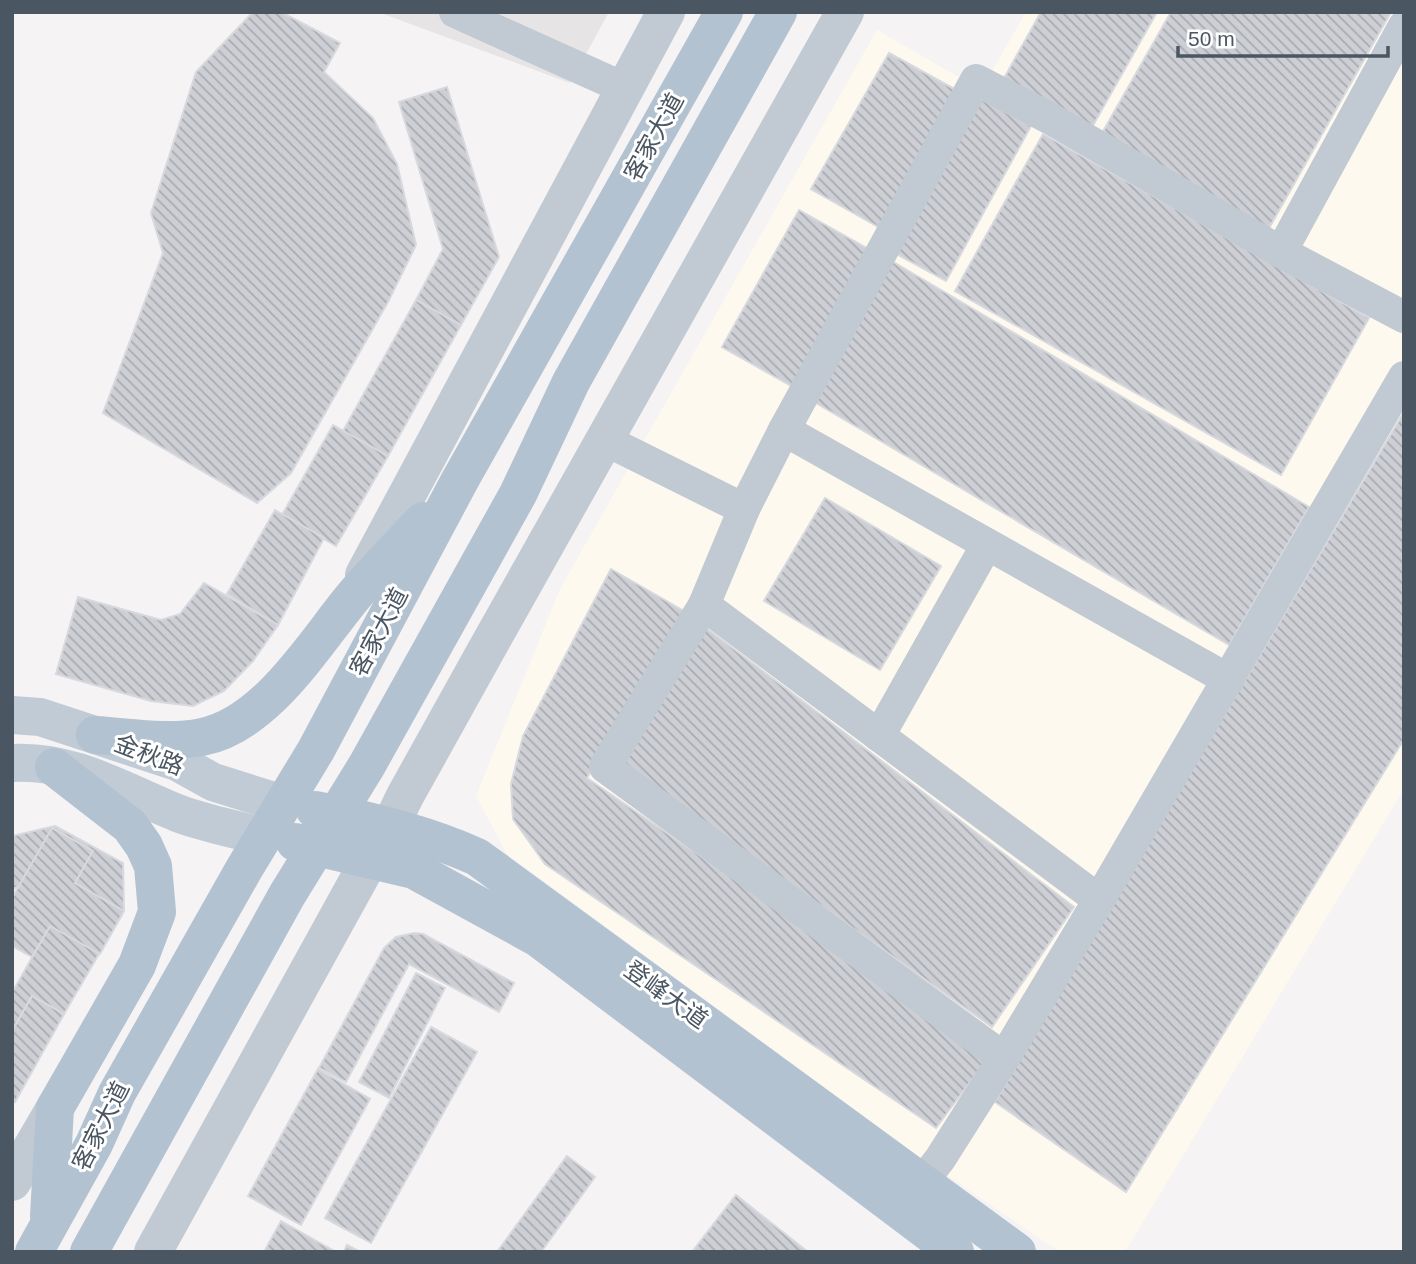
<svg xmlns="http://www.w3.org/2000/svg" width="1416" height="1264" font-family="Arial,'Noto Sans SC',sans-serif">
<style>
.commercial{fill:#fdf9ef}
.education{fill:#e6e4e5}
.building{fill:url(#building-back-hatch);stroke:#d7d9de;stroke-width:2}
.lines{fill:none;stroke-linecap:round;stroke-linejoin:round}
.minor{stroke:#c1cad2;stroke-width:32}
.tertiary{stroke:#c1cad2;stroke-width:38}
.secondary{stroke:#c1cbd6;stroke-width:38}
.primary{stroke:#b3c2d1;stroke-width:38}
.labels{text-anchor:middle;stroke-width:6;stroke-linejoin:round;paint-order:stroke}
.street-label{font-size:24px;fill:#4a5661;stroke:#fff}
</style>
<defs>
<pattern id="building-back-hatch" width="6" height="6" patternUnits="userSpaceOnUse" patternTransform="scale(1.75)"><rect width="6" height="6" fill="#cdcfd5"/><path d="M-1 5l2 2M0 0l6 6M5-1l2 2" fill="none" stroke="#a8abb0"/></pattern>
</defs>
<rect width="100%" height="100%" fill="#f5f3f3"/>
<!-- commercial -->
<polygon class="commercial" points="1026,12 1404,12 1404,789 1125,1252 1060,1252 917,1155 507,854 476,796 560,589 877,30 981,90"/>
<!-- education -->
<polygon class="education" points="378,12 609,12 570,83"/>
<!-- building -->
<g class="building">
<polygon points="253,12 281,12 340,43 324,72 373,118 397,164 416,245 388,302 291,473 257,503 103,413 163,253 151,213 196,72"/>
<polygon points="1041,12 1157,12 1091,129 1003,80"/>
<polygon points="1171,12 1391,12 1268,230 1101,135"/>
<polygon points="889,53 958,91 880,228 811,189"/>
<polygon points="447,87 499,257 461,325 416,300 443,249 399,102"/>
<polygon points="974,95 1031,126 946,281 889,250"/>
<polygon points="1043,134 1369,318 1281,475 955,291"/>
<polygon points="799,210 870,250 793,387 722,347"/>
<polygon points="890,260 1309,507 1229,645 809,399"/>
<polygon points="416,300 461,325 388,456 343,431"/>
<polygon points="1404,412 1404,739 1126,1192 995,1102"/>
<polygon points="333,425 388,456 336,546 282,515"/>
<polygon points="825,498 941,566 880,670 764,601"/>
<polygon points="275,510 324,538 278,625 227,594"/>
<polygon points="611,569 684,611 587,778 990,1055 936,1128 545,864 513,819 511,784 523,736"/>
<polygon points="204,583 278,625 253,661 224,691 193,706 151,701 56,674 78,597 161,620 180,614"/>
<polygon points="705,627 1074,907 992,1027 616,760"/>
<polygon points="55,826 123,863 124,911 64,1014 32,996 12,1031 12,993 60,908 18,887 12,889 12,836"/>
<polygon points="52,828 93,851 75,883 124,911 100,954 50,926 32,957 12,946 12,898"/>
<polygon points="414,933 423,934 514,983 499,1012 409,964 346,1082 319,1068 384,948 396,937"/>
<polygon points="416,973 445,988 389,1098 359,1082"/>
<polygon points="32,996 64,1014 15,1102 12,1100 12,1031"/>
<polygon points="431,1027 477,1052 371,1243 325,1218"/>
<polygon points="318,1069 370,1099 301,1225 248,1196"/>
<polygon points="567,1156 595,1177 541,1252 497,1252"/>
<polygon points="736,1195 808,1252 692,1252"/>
<polygon points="281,1221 336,1252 264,1252"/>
<polygon points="347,1245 360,1252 344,1252"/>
</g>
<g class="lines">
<!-- minor -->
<g class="minor">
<polyline points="455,12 624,88"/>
<polyline points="1281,252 1404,26"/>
<polyline points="784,430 976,80 1051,119 1281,252 1404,317"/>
<polyline points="605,440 744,509 784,430 1229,680"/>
<polyline points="744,509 704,605 1099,900"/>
<polyline points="704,605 605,767 1004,1058"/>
<polyline points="879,736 986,546"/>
<polyline points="922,1182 940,1159 1004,1058 1099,900 1404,377"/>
</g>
<!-- tertiary -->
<g class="tertiary">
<polyline points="364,575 666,12"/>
<polyline points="12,1182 55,1108"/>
<path d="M 153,1252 L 370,859 L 390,827 L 405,796 C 550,534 698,274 845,12"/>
</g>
<!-- secondary -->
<g class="secondary">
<polyline points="12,715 40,717 95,735 177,762 213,782 283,804"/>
<path d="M 12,763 C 73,759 126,793 180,814 C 207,824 236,829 263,837"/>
</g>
<!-- primary -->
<g class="primary">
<path d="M 95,735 C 129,737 168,744 202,737 C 264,725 311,649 348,603 C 371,574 398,548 423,521"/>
<path d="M 315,810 C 370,820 426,834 477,857 L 1017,1252"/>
<polyline points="295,842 414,870 538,938 955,1252"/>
<polyline points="49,1216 55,1108 137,965 157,912 153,866 144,846 130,826 54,767"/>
<polyline points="34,1252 94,1144 117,1093 244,869 316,750 460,480 724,12"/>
<polyline points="89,1252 287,895 367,765 518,494 571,382 778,12"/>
</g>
</g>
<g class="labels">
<!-- street labels -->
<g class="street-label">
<text transform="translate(654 137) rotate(-61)" y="8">客家大道</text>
<text transform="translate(379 632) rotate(-62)" y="8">客家大道</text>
<text transform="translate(149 755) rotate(21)" y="8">金秋路</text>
<text transform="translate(666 995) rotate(36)" y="8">登峰大道</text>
<text transform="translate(101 1126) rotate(-63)" y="8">客家大道</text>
</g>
</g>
<!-- border -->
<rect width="1416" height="1264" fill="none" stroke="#4a5661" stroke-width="28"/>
<!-- scale -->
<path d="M1178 46v10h210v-10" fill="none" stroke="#4a5661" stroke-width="3.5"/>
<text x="1188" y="46" font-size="21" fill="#4a5661" stroke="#ffffff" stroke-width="5" paint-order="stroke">50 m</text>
</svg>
